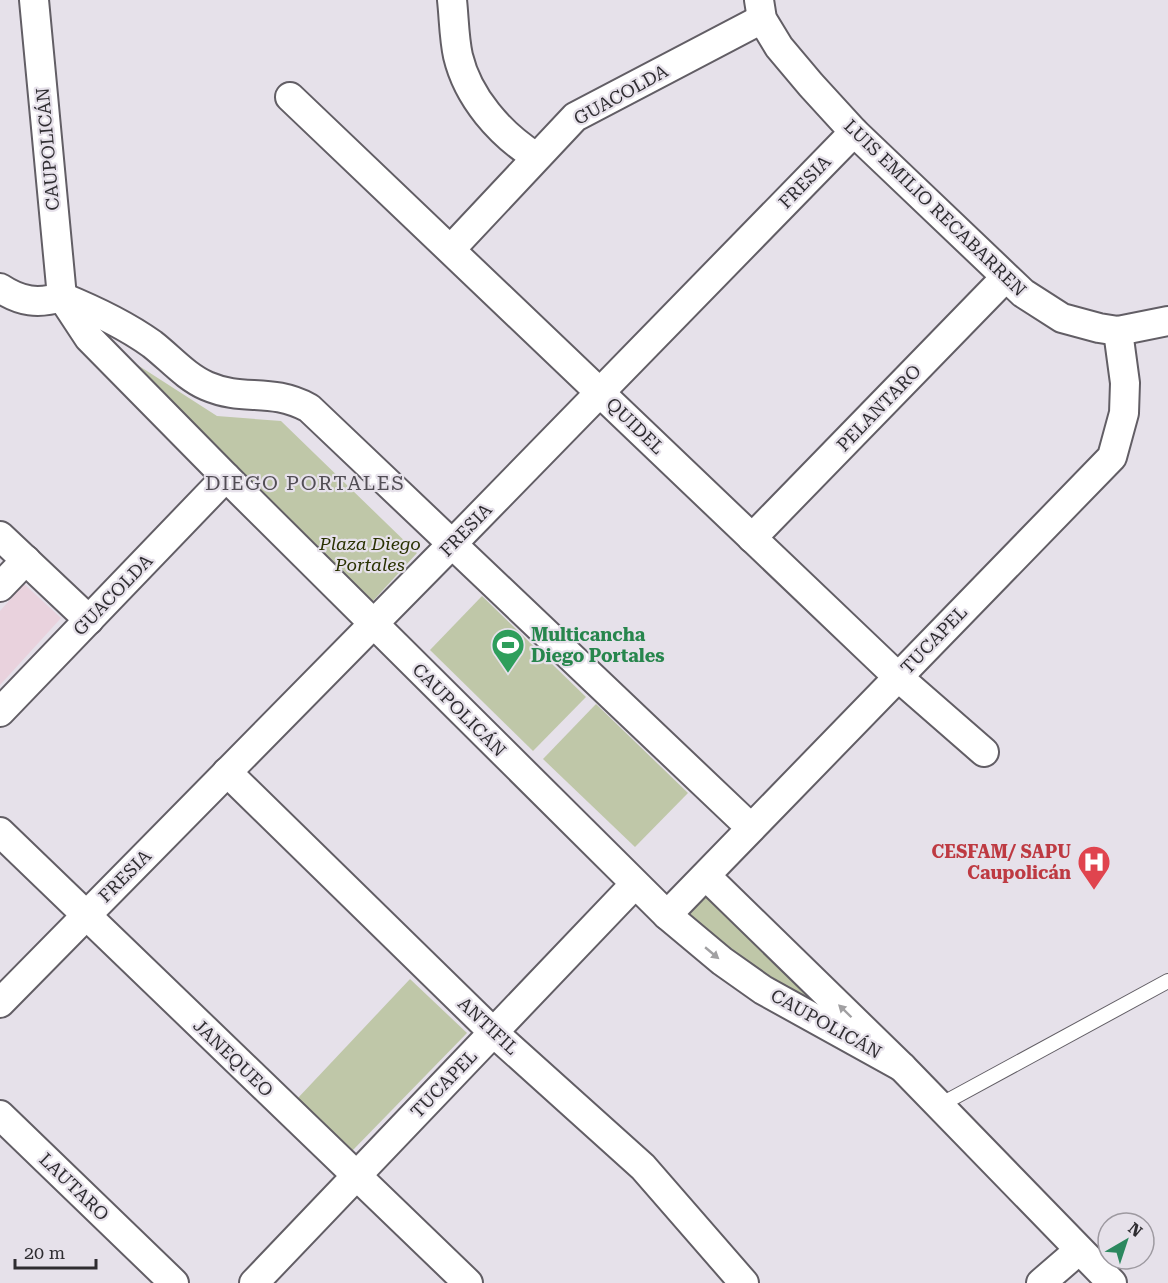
<svg xmlns="http://www.w3.org/2000/svg" width="1168" height="1283" font-family="'Roboto Serif',serif">
<style>
.education{fill:#e9d2dd}
.green{fill:#bfc7a8}
.lines{fill:none;stroke-linecap:round;stroke-linejoin:round}
.lane-casing{stroke:#625e65;stroke-width:16}
.street-casing{stroke:#625e65;stroke-width:32}
.lane{stroke:#fff;stroke-width:14}
.street{stroke:#fff;stroke-width:28}
.oneway{fill:#a1a0a2}
.labels{text-anchor:middle;stroke-width:4.5;stroke-linejoin:round;paint-order:stroke}
.street-label{font-size:18px;fill:#2f2d31;stroke:#e6e1ea}
.park-label{font-size:18px;font-style:italic;fill:#293101;stroke:#e6e1ea}
.leisure-label{font-size:18px;font-weight:bold;fill:#27864d;stroke:#e6e1ea;text-anchor:start}
.health-label{font-size:18px;font-weight:bold;fill:#be3a42;stroke:#e6e1ea;text-anchor:end}
.neighbourhood-label{font-size:20px;letter-spacing:1.5px;fill:#524e55;stroke:#e6e1ea}
</style>
<rect width="100%" height="100%" fill="#e6e1ea"/>
<!-- education -->
<polygon class="education" points="24,584 61,618 0,685 0,611"/>
<!-- green -->
<g class="green">
<polygon points="122,355 217,416 281,421 417,553 371,603"/>
<polygon points="482,596 586,697 533,751 430,650"/>
<polygon points="596,704 688,793 635,847 543,759"/>
<polygon points="709,892 848,1021 761,975 689,915"/>
<polygon points="410,979 467,1033 352,1151 297,1099"/>
</g>
<g class="lines">
<!-- lane casing -->
<g class="lane-casing">
<polyline id="lane" points="940,1105 1168,981"/>
</g>
<!-- street casing -->
<g class="street-casing">
<g id="street">
<polyline points="34,0 62,297 89,338 226,477 667,915 722,961 763,990 902,1067"/>
<path d="M 452,0 C 454,18 454,38 458,56 C 468,98 500,134 536,157"/>
<polyline points="759,0 762,19 779,47 811,85 854,132 1023,293 1062,318 1099,328 1118,331 1168,321"/>
<polyline points="290,97 898,677 984,752"/>
<polyline points="451,249 575,117 762,19"/>
<path d="M 0,288 C 21,302 38,304 62,297"/>
<path d="M 62,297 C 94,310 124,324 152,344 C 170,358 186,377 207,386 C 244,402 270,387 309,408 L 751,828"/>
<polyline points="0,536 89,620"/>
<polyline points="752,538 1005,278"/>
<polyline points="0,587 26,560"/>
<polyline points="0,712 226,477"/>
<polyline points="227,772 493,1032 643,1167 744,1283"/>
<polyline points="0,832 468,1283"/>
<polyline points="706,876 902,1067 1112,1283"/>
<polyline points="667,915 1112,457 1124,413 1125,383 1118,331"/>
<polyline points="0,1003 453,543 854,132"/>
<polyline points="0,1115 174,1283"/>
<polyline points="254,1283 634,885"/>
<polyline points="1041,1283 1078,1251"/>
</g>
</g>
<!-- lane -->
<use href="#lane" class="lane"/>
<!-- street -->
<use href="#street" class="street"/>
</g>
<!-- one-way arrows -->
<defs><path id="oneway-solid" d="M-6-.8H1V-3.2L6.5 0L1 3.2V.8H-6Z" transform="scale(1.5)"/></defs>
<g class="oneway">
<use href="#oneway-solid" transform="translate(712 953) rotate(40)"/>
<use href="#oneway-solid" transform="translate(845 1011) rotate(-136)"/>
</g>
<!-- icons -->
<defs>
<g id="stadium-pin" transform="scale(1.725)"><path d="M0 17L-7.5 6A9.5 9.5 0 1 1 7.5 6Z" fill="#2e9e5b" stroke="#e6e1ea"/><path d="M0-5a6.5 5 0 1 0 0 10a6.5 5 0 1 0 0-10ZM-3.5-1.8h7v3.6h-7Z" fill="#fff"/></g>
<g id="hospital-pin" transform="scale(1.725)"><path d="M0 17L-7.5 6A9.5 9.5 0 1 1 7.5 6Z" fill="#e0444e" stroke="#e6e1ea"/><path d="M-5-5h3v3.5h4V-5h3V5h-3V1.5h-4V5h-3Z" fill="#fff"/></g>
</defs>
<g fill-rule="evenodd">
<use href="#stadium-pin" x="508" y="645"/>
<use href="#hospital-pin" x="1094" y="862"/>
</g>
<g class="labels">
<!-- street labels -->
<g class="street-label">
<text transform="translate(621 95) rotate(-29)" y="6">GUACOLDA</text>
<text transform="translate(48 149) rotate(-95)" y="6">CAUPOLICÁN</text>
<text transform="translate(805 182) rotate(-46)" y="6">FRESIA</text>
<text transform="translate(935 208) rotate(44)" y="6">LUIS EMILIO RECABARREN</text>
<text transform="translate(879 408) rotate(-46)" y="6">PELANTARO</text>
<text transform="translate(635 426) rotate(44)" y="6">QUIDEL</text>
<text transform="translate(466 530) rotate(-46)" y="6">FRESIA</text>
<text transform="translate(113 595) rotate(-46)" y="6">GUACOLDA</text>
<text transform="translate(934 640) rotate(-46)" y="6">TUCAPEL</text>
<text transform="translate(459 710) rotate(45)" y="6">CAUPOLICÁN</text>
<text transform="translate(125 876) rotate(-45)" y="6">FRESIA</text>
<text transform="translate(826 1024) rotate(29)" y="6">CAUPOLICÁN</text>
<text transform="translate(488 1026) rotate(43)" y="6">ANTIFIL</text>
<text transform="translate(233 1058) rotate(44)" y="6">JANEQUEO</text>
<text transform="translate(444 1084) rotate(-46)" y="6">TUCAPEL</text>
<text transform="translate(74 1187) rotate(44)" y="6">LAUTARO</text>
</g>
<!-- park labels -->
<g class="park-label">
<text x="370" y="550">Plaza Diego<tspan x="370" dy="21">Portales</tspan></text>
</g>
<!-- leisure labels -->
<g class="leisure-label">
<text x="531" y="641">Multicancha<tspan x="531" dy="21">Diego Portales</tspan></text>
</g>
<!-- health labels -->
<g class="health-label">
<text x="1071" y="858">CESFAM/ SAPU<tspan x="1071" dy="21">Caupolicán</tspan></text>
</g>
<!-- neighbourhood labels -->
<g class="neighbourhood-label">
<text x="305" y="490">DIEGO PORTALES</text>
</g>
</g>
<!-- north arrow -->
<g transform="translate(1126 1241) rotate(39)"><circle r="28" fill="#e6e1ea" stroke="#9d99a0" stroke-width="1.5"/>
<path d="M0-4.5L10 22L0 15L-10 22Z" fill="#2c885f"/>
<text y="-9" font-size="16" font-weight="bold" text-anchor="middle" fill="#2f2d31">N</text>
</g>
<!-- scale -->
<path d="M15 1259v9h81v-9" fill="none" stroke="#2f2d31" stroke-width="3"/>
<text x="24" y="1259" font-size="18" fill="#2f2d31" stroke="#e6e1ea" stroke-width="4.5" paint-order="stroke">20 m</text>
</svg>
